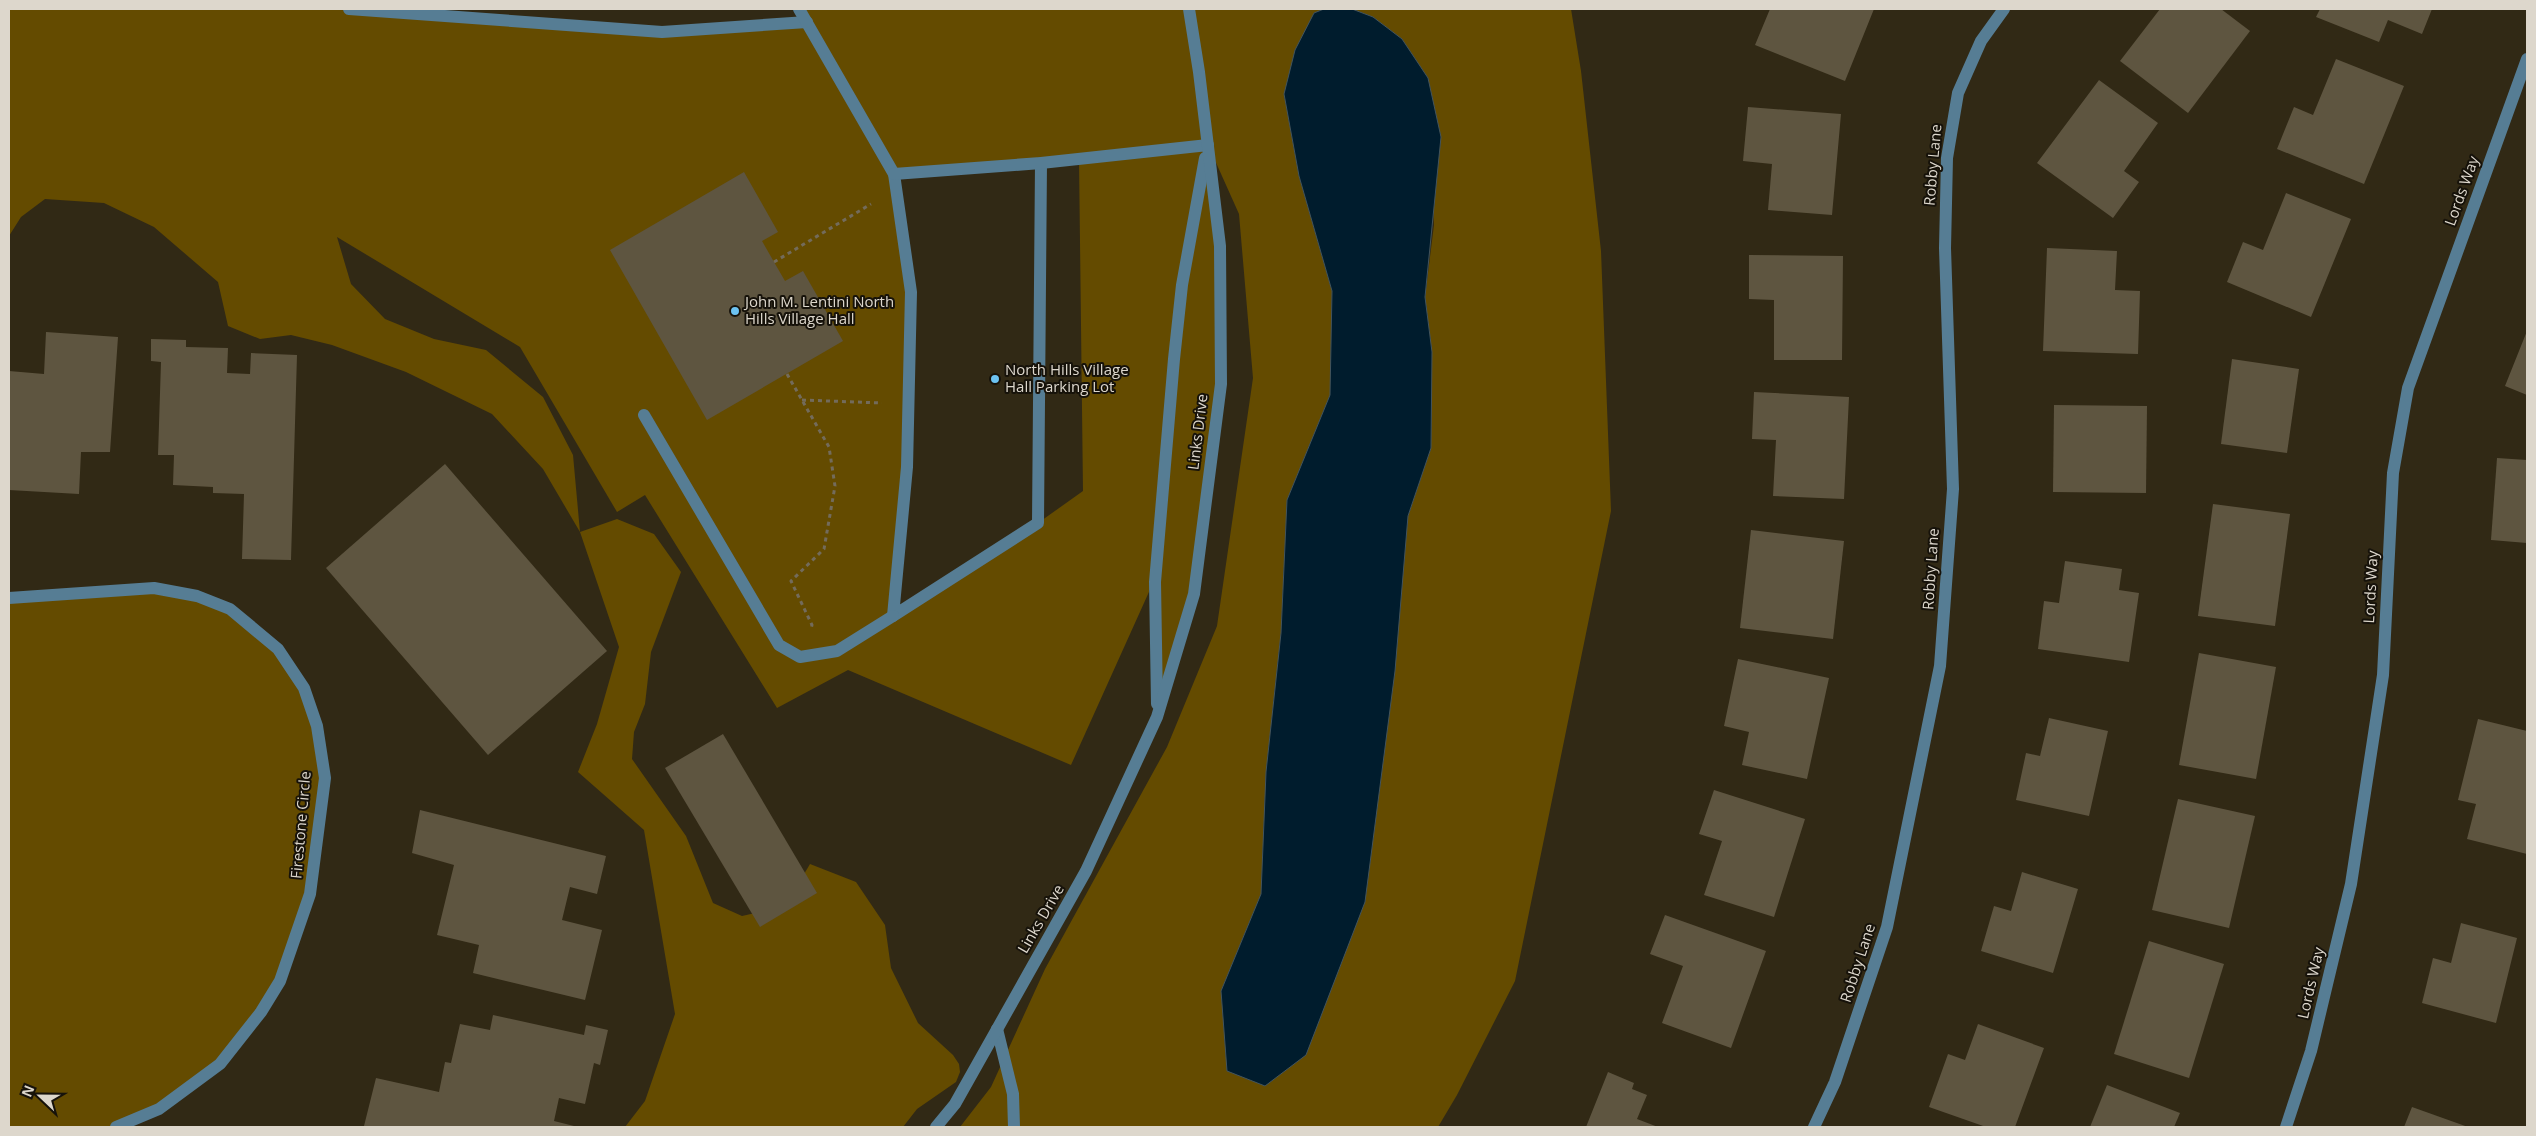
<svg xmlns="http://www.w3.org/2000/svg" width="2536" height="1136" font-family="'Open Sans',sans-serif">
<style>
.green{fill:#644b00;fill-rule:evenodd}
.water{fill:#001c2d;stroke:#42545d}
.building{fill:#5e5540}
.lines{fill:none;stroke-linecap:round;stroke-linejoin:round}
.path{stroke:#736b5b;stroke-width:3;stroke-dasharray:4 4;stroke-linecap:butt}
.minor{stroke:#567d94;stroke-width:12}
.poi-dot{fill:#6cc3f2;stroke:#16120a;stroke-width:2}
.labels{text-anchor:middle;stroke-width:4;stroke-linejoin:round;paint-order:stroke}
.street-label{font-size:15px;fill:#ddd7cc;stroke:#16120a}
.poi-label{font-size:15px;fill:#ddd7cc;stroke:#16120a;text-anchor:start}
</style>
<rect width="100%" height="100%" fill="#312915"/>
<!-- green -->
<g class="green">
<path d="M 9,9 L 349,9 L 662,32 L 807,22 L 799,9 L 1324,9 L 1314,13 L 1284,94 L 1299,176 L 1332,291 L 1330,395 L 1287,500 L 1281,633 L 1266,772 L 1261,894 L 1221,991 L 1402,581 L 1408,516 L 1431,448 L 1432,352 L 1425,297 L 1434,225 L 1428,78 L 1402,39 L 1373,17 L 1352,9 L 1571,9 L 1581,71 L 1601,251 L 1611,511 L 1515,981 L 1457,1095 L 1438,1127 L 960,1127 L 991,1087 L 1045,969 L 1167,747 L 1217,626 L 1253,378 L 1239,214 L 1209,147 L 1220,246 L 1221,384 L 1194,594 L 1157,717 L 1153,583 L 1071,765 L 848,670 L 777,708 L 645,495 L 617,512 L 520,347 L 337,237 L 351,284 L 385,319 L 434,339 L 486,350 L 543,397 L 573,455 L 580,532 L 617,519 L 654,534 L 681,572 L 651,652 L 645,704 L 634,732 L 632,759 L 686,836 L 713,903 L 742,916 L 785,906 L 810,864 L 856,882 L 885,925 L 891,968 L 918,1023 L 953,1055 L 959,1064 L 960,1072 L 956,1082 L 917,1109 L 903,1127 L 625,1127 L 645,1101 L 675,1014 L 644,830 L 578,772 L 597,724 L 619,647 L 580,532 L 543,469 L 492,414 L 406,372 L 332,345 L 291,335 L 260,339 L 228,326 L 218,282 L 154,227 L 104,203 L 45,199 L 21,217 L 9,236 ZM 1079,159 L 1083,491 L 1038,523 L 896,612 L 911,292 L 894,174 Z"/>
<polygon points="154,588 230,609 278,649 304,688 325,778 310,894 280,981 220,1064 159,1109 116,1127 9,1127 9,598"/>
</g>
<!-- water -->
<polygon class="water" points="1324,9 1352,9 1373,17 1402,39 1428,78 1441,137 1425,297 1432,352 1431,448 1408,516 1395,671 1365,902 1306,1055 1265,1086 1227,1071 1221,991 1261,894 1266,772 1281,633 1287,500 1330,395 1332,291 1299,176 1284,94 1295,50 1314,13"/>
<!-- building -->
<g class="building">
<polygon points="1770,9 1789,10 1874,9 1845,81 1755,45"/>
<polygon points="2160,9 2221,9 2250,31 2188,113 2120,61"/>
<polygon points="2320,9 2432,9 2422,34 2388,20 2379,42 2316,17"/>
<polygon points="2336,59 2404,86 2364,184 2277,149 2294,107 2313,115"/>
<polygon points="2099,80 2158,123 2124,171 2139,182 2113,218 2037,163"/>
<polygon points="1748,107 1841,114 1832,215 1768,210 1772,164 1743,161"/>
<polygon points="744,172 778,232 762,241 774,262 785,281 803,271 843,341 707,420 610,250"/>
<polygon points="2286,193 2351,219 2311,317 2227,282 2243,242 2263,250"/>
<polygon points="2047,248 2117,251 2115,290 2140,291 2138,354 2043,351"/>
<polygon points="1749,255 1843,256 1842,360 1774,360 1774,300 1749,299"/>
<polygon points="2527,331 2527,395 2505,386"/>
<polygon points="46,332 118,337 110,452 81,452 79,494 9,490 9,371 44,374"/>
<polygon points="151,339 186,340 186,347 228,348 227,373 250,374 251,353 297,355 291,560 242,559 244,494 213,493 213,487 173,485 174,455 158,455 161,362 151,361"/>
<polygon points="2232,359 2299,369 2287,453 2221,444"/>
<polygon points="1754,392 1849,397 1844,499 1773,496 1776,440 1752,439"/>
<polygon points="2054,405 2147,406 2146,493 2053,492"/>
<polygon points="2497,458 2527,460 2527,543 2491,540"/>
<polygon points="445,464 607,651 488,755 326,568"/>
<polygon points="2213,504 2290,514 2275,626 2198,616"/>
<polygon points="1751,530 1844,541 1833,639 1740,628"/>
<polygon points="2065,561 2122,569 2119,590 2139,593 2129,662 2038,649 2044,601 2059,603"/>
<polygon points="2199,653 2276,667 2256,779 2179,765"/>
<polygon points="1738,659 1829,678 1807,779 1742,765 1749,732 1724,726"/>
<polygon points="2049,718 2108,731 2089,816 2016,800 2026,753 2040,756"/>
<polygon points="2478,719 2527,731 2527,854 2467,839 2476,804 2458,800"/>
<polygon points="723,734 817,893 760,927 665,768"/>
<polygon points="1714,790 1805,819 1774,917 1704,895 1722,841 1699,834"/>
<polygon points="2178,799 2255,816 2229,928 2152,910"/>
<polygon points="420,810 606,856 597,894 570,887 562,920 602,930 585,1000 473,973 479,945 437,935 454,865 412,853"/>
<polygon points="2022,872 2078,889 2053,973 1981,951 1994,906 2011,911"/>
<polygon points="1665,915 1766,951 1731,1048 1662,1023 1683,966 1650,954"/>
<polygon points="2461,923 2517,938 2496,1023 2422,1003 2433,958 2451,963"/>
<polygon points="2149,941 2224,964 2189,1078 2114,1054"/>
<polygon points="493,1015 584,1035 586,1025 608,1030 600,1065 594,1063 585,1104 559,1098 554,1121 578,1127 364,1126 376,1078 439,1092 445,1062 451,1063 460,1024 490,1030"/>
<polygon points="1978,1024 2044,1048 2015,1127 1986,1127 1929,1107 1948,1054 1965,1060"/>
<polygon points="1608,1072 1634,1083 1632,1089 1647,1095 1637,1119 1658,1127 1586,1127"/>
<polygon points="2107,1085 2180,1113 2174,1127 2090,1127"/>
<polygon points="2412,1107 2468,1127 2404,1127"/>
</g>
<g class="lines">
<!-- path -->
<g class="path">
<polyline points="774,262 871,204"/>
<polyline points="787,374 829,447 835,486 824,549 791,581 812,625 811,629"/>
<polyline points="802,400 882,403"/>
</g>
<!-- minor -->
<g class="minor">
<polyline points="349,9 662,32 807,22"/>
<polyline points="799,9 894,174 911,292 907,467 893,616 1038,523 1041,163"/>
<polyline points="894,174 1041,163 1208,145"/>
<polyline points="644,415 779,645 800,657 837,651 893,616"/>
<polyline points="9,598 154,588 197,596 230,609 278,649 304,688 317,726 325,778 310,894 280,981 261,1012 220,1064 159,1109 116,1127"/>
<polyline points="1157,704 1155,582 1174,359 1182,285 1205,158"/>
<polyline points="997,1029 1013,1094 1014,1127"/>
<polyline points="936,1127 955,1104 1086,871 1157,717 1194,594 1221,384 1220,246 1199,72 1189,9"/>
<polyline points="1814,1127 1835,1082 1887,927 1940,666 1953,489 1945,248 1947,158 1958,93 1981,41 2004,9"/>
<polyline points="2286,1127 2311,1051 2351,884 2383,675 2393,473 2408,388 2527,59"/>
</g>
</g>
<!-- markers -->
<g class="poi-dot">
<circle cx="735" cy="311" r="5"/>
<circle cx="995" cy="379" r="5"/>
</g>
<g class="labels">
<!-- street labels -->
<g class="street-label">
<text transform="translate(1933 165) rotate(-85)" y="5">Robby Lane</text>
<text transform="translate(2462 191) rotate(-70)" y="5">Lords Way</text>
<text transform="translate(1198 432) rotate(-83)" y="5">Links Drive</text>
<text transform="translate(1931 569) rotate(-86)" y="5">Robby Lane</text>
<text transform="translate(2371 587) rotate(-87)" y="5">Lords Way</text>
<text transform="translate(301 825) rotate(-85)" y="5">Firestone Circle</text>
<text transform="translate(1041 919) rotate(-60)" y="5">Links Drive</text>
<text transform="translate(1858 963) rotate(-72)" y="5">Robby Lane</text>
<text transform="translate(2311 983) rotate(-77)" y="5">Lords Way</text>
</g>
<!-- poi labels -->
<g class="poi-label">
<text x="745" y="307">John M. Lentini North<tspan x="745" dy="17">Hills Village Hall</tspan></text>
<text x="1005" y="375">North Hills Village<tspan x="1005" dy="17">Hall Parking Lot</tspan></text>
</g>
</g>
<!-- border -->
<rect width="2536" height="1136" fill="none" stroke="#ddd7cc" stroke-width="20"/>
<!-- north arrow -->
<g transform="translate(40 1096) rotate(292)" stroke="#16120a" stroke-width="4" paint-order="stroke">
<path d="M0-4L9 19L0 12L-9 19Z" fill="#ddd7cc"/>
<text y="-8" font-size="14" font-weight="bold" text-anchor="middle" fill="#ddd7cc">N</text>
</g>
</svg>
